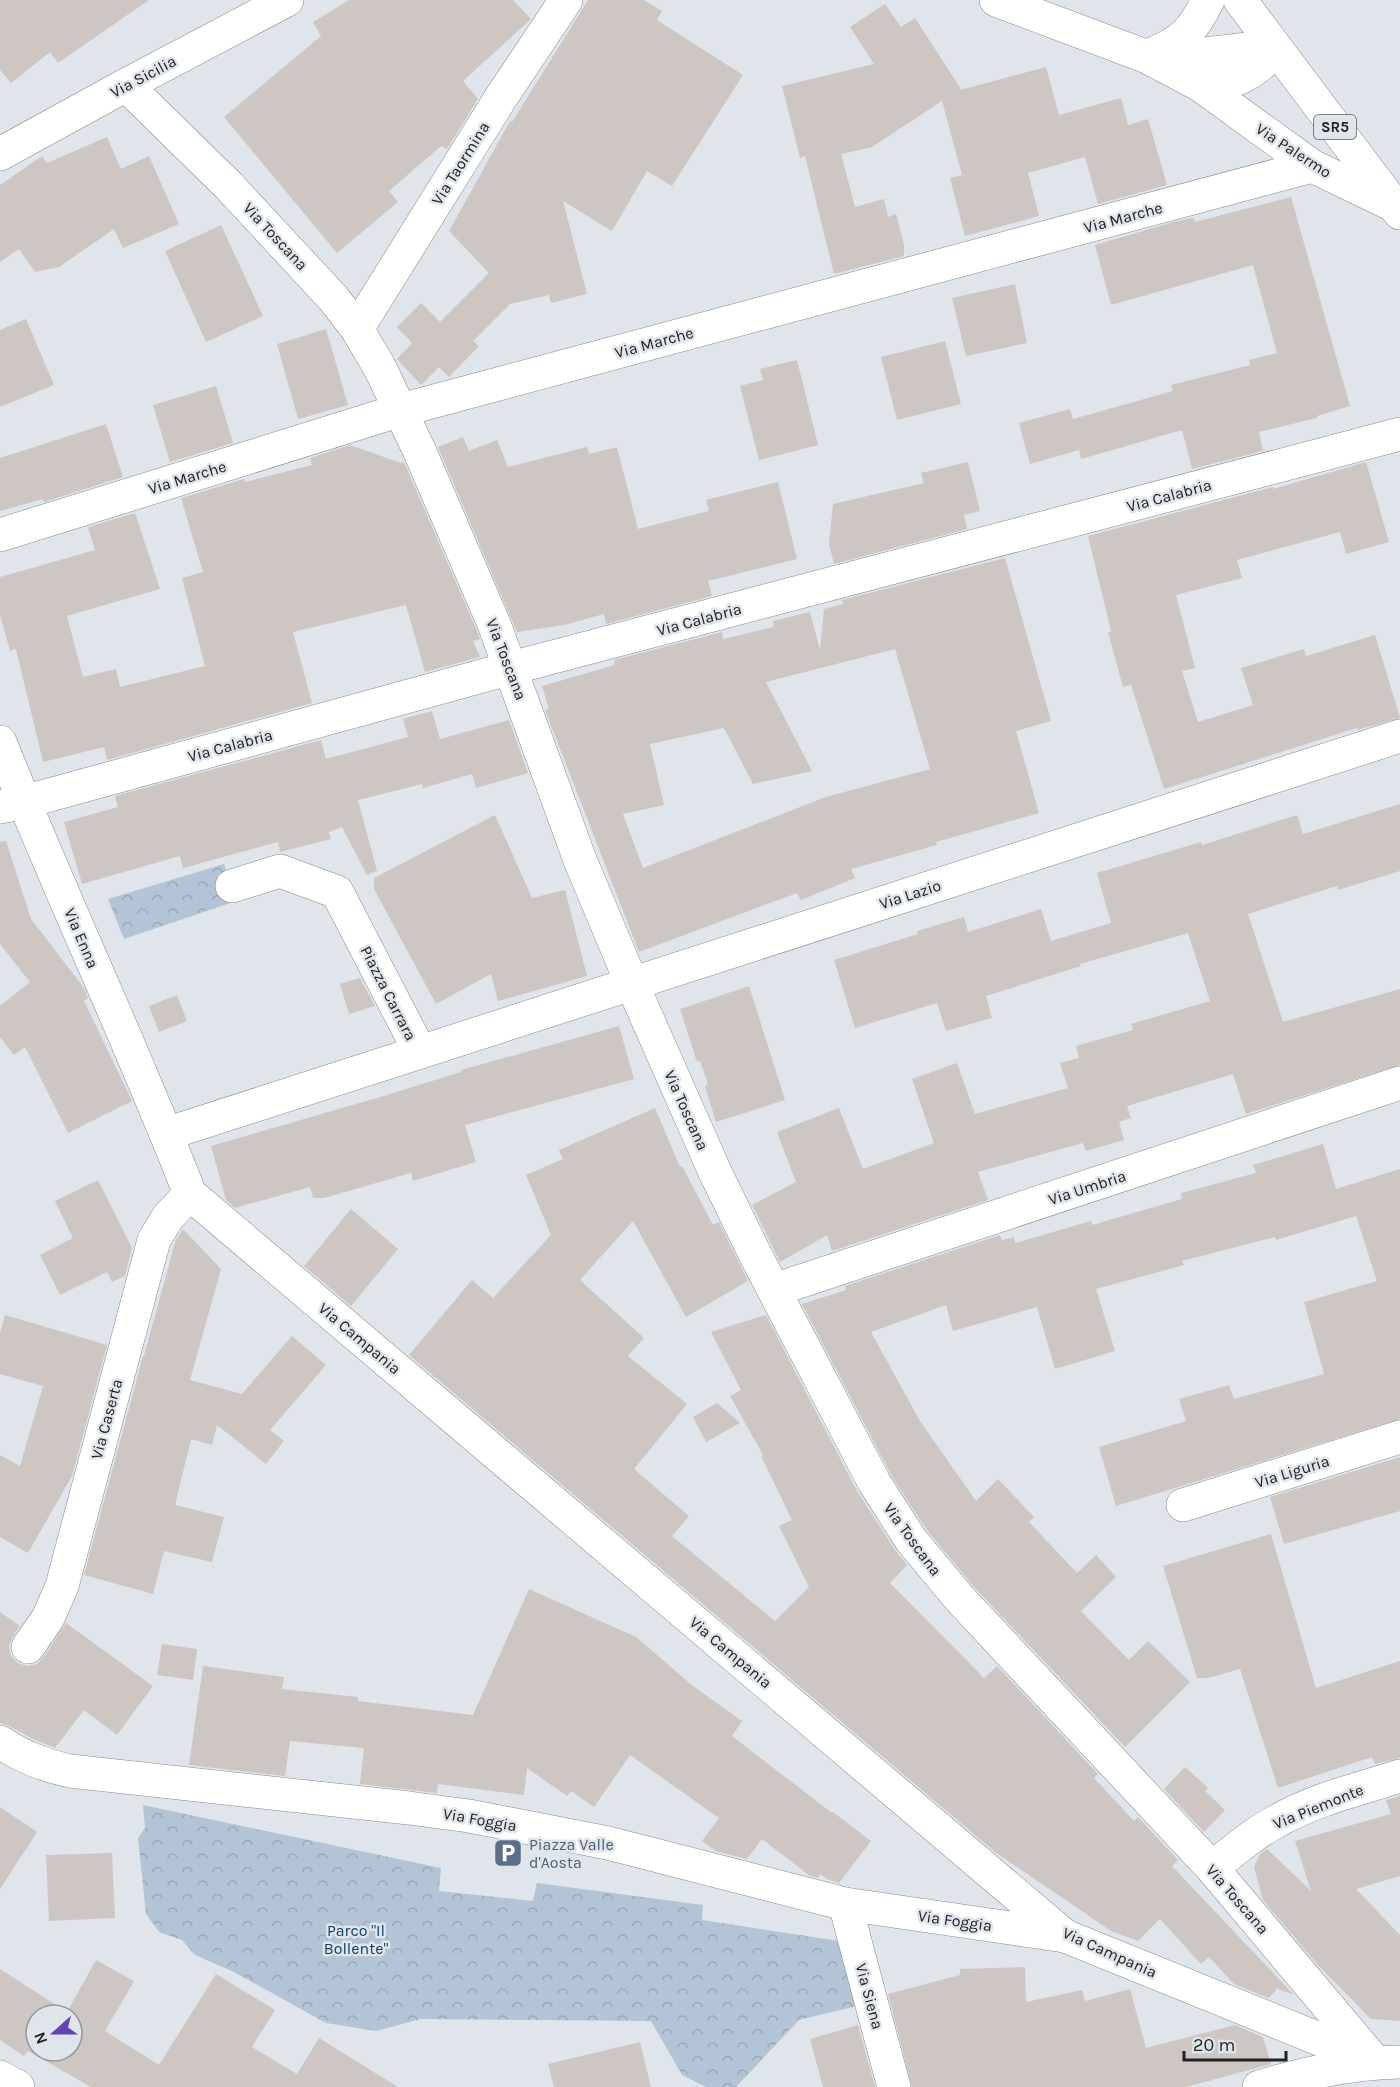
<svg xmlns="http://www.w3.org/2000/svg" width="1400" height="2087" font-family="Karla,sans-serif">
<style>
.park{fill:url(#park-crowns)}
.building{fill:#cec6c3;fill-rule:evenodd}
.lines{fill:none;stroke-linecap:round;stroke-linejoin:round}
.minor-casing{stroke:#858b90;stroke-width:34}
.major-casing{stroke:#858b90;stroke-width:34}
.minor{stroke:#fff;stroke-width:33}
.major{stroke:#fff;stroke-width:33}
.labels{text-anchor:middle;stroke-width:5;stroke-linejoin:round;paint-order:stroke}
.shield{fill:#dfe5ea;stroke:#595c5f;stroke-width:1.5}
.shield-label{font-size:15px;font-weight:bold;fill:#202224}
.street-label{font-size:16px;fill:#202224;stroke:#dfe5ea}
.service-label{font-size:16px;fill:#4e5e75;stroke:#dfe5ea;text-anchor:start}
.park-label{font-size:16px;fill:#104065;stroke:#dfe5ea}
</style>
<defs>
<pattern id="park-crowns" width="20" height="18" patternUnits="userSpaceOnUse" patternTransform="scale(1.5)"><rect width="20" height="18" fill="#b2c4d5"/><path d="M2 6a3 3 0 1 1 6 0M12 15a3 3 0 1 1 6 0" fill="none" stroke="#99a8b7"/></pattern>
</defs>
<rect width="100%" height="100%" fill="#dfe5ea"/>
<!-- park -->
<g class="park">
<polygon points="224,864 236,901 124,939 108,899"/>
<polygon points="143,1805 441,1868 439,1891 533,1901 537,1883 703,1905 702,1920 839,1941 857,2006 799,2020 736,2087 706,2087 682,2075 651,2021 421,2019 376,2031 326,2023 234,1972 195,1955 182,1940 159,1932 146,1914 138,1838 145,1828"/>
</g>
<!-- building -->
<g class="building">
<polygon points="0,0 149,0 58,63 50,52 11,83 0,70"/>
<polygon points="349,0 513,0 531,19 463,81 478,99 447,149 441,146 389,191 398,202 337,253 224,117 321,36 313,22"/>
<polygon points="588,0 644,0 662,11 657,20 743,75 672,186 647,171 612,231 563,201 587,294 551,303 549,295 510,304 473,341 479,346 449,377 439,367 421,385 397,359 412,343 397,327 421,303 440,322 489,273 449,231 510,121 512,122"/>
<polygon points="885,4 901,27 915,18 961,89 960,90 1046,67 1059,115 1121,98 1128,125 1148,119 1167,185 1098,204 1085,157 1028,173 1039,216 965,236 950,178 962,175 942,101 872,147 841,154 855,207 884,199 888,217 896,214 904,245 904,256 834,274 805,156 800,158 782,86 874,64 850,27"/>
<polygon points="107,137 121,169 149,156 179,224 123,248 114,229 59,267 35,272 19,249 0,262 0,185 42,156 47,163"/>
<polygon points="1291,197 1350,406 1317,416 1317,418 1259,432 1263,451 1192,469 1182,430 1081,459 1079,450 1030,464 1019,423 1070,409 1073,419 1173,391 1171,385 1250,365 1249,360 1277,353 1253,265 1111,305 1095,245 1177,221 1194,218 1195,222"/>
<polygon points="221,225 263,316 206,342 165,251"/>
<polygon points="1015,284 1027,343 966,356 952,298"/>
<polygon points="26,319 54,385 0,407 0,330"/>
<polygon points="326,329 348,405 298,419 277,344"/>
<polygon points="945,341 961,404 897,420 881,357"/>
<polygon points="797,360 818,445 759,460 740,386 763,380 760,369"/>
<polygon points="216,386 233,443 170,462 153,405"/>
<polygon points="106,424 123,477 44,502 43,499 0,511 0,458"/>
<polygon points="463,437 469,451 497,440 508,467 587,447 589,454 617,447 638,529 709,511 706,500 778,482 797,559 708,581 712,596 606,624 604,614 564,625 517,632 438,447"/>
<polygon points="350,445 401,463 404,462 477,631 480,639 473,641 480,657 425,672 406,605 293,632 312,703 107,760 104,747 43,762 16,649 10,651 0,615 0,577 95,550 88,527 135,513 160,589 67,616 83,677 116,669 120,687 205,666 182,578 203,572 181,498 244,479 245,482 312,465 310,458"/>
<polygon points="968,462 980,511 964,515 967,529 834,564 829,544 833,504 924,483 921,473"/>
<polygon points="1366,462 1389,542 1346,554 1340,532 1237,560 1242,578 1176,595 1195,668 1182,671 1198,722 1253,705 1241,668 1304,649 1306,656 1375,635 1400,718 1357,730 1357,728 1164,789 1131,685 1123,687 1108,632 1111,631 1088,536 1273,487 1273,489"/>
<path d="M 1005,558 L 1051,721 L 1016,731 L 1039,813 L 936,842 L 937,845 L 851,869 L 855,878 L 801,900 L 797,893 L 639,952 L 545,710 L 549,709 L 542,686 L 615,665 L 614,660 L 722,632 L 723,639 L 774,627 L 773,621 L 810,612 L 820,650 L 824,609 L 843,604 L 842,600 ZM 895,649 L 930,769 L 826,797 L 643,868 L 623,814 L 664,805 L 650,744 L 724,728 L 753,784 L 812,771 L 766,682 Z"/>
<polygon points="432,711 440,739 509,720 528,773 476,788 472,774 423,788 422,784 358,800 377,871 367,875 342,827 329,832 331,839 280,852 278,842 183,868 180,856 82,884 64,822 118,807 115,796 321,740 326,759 408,737 403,719"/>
<polygon points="1400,804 1400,871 1338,890 1337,886 1248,914 1283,1022 1400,989 1400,1065 1246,1114 1233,1074 1127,1106 1131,1118 1119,1122 1124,1140 1086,1151 1083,1143 978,1172 988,1200 832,1251 827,1235 780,1262 752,1205 796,1182 777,1132 839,1108 863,1169 934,1143 912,1079 957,1063 975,1114 1068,1088 1060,1063 1079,1058 1076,1046 1133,1030 1131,1024 1210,1001 1188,933 1080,964 1081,966 986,996 992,1018 946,1031 937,1003 855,1028 834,960 918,934 917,931 964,917 968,932 1041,909 1051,941 1111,923 1097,873 1201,842 1202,845 1297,815 1303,834"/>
<polygon points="495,815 532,898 565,890 587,976 498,1001 491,974 436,1004 374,889 374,878"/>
<polygon points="6,841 31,919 84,988 88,998 84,1001 132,1101 68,1133 25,1047 14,1055 0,1037 0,1006 30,982 0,944 0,842"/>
<polygon points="360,978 375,1006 349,1014 340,984"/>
<polygon points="749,986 785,1100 716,1122 705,1086 708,1084 700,1061 697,1062 680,1009"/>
<polygon points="177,995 187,1021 159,1032 149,1006"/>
<polygon points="619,1026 634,1079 465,1125 476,1162 413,1181 411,1173 324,1198 313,1198 310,1187 235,1208 226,1200 211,1146 387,1095 461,1072 461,1070"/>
<polygon points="655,1108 680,1167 682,1166 713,1225 719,1222 748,1281 686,1317 633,1221 580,1280 644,1338 628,1356 687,1404 634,1469 689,1516 672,1536 775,1621 809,1587 779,1526 792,1520 761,1456 763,1455 730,1396 741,1390 711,1332 766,1315 857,1491 895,1550 907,1565 890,1583 984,1678 997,1666 1098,1774 1094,1778 1134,1821 1138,1817 1178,1860 1172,1866 1294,1995 1275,1988 1276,1991 1268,1998 1234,1984 1209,1957 1201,1964 1160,1919 1138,1941 1111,1931 995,1852 409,1355 472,1280 493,1298 551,1235 526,1175 563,1159 559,1150"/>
<polygon points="1323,1144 1336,1189 1400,1169 1400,1419 1116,1506 1099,1447 1186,1421 1179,1399 1229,1385 1234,1399 1324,1374 1304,1302 1377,1281 1356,1216 1276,1240 1275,1237 1182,1261 1184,1265 1096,1289 1115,1351 1055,1369 1037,1307 953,1331 946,1305 871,1332 920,1421 976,1501 998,1479 1034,1517 1029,1522 1077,1573 1096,1555 1116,1577 1081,1611 1129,1660 1148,1641 1190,1682 1125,1747 974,1587 926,1529 890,1473 802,1304 846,1290 845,1286 1000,1235 1002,1240 1014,1237 1015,1243 1091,1221 1092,1225 1182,1199 1181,1193 1256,1173 1253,1165"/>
<polygon points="98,1180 132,1248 125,1276 112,1282 107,1272 60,1295 40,1255 73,1238 55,1201"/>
<polygon points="351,1209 398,1249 351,1306 304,1266"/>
<polygon points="183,1229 221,1269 190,1380 242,1394 292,1336 326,1365 270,1430 284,1441 266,1464 217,1425 212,1445 191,1439 175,1505 224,1517 212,1562 164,1551 153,1594 84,1575 143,1356 144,1356 176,1239"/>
<polygon points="5,1315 107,1345 72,1476 28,1553 0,1537 0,1455 20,1466 43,1386 0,1374 0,1333"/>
<polygon points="717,1403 740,1423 706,1442 693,1417"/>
<polygon points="1400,1457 1400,1511 1284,1544 1270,1497"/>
<polygon points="1271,1534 1316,1688 1400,1661 1400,1758 1375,1764 1372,1757 1278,1788 1240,1669 1208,1678 1197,1678 1163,1566"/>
<polygon points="529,1589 636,1637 693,1686 742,1721 732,1736 832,1813 833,1812 871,1841 839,1883 829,1880 820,1874 818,1878 810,1876 762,1839 747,1859 716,1851 702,1841 719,1818 630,1755 594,1807 571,1791 567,1796 527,1768 524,1795 438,1784 437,1793 360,1784 364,1748 290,1741 285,1776 189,1765 203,1666 284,1677 282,1689 358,1697 358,1701 473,1715"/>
<polygon points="0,1612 20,1626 13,1636 9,1646 11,1656 18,1663 27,1666 37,1664 43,1658 66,1623 153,1686 117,1735 84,1710 55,1748 33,1739 9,1726 0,1723"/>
<polygon points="162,1644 197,1649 193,1680 157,1675"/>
<polygon points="1185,1767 1208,1788 1205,1791 1225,1810 1204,1832 1164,1789"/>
<polygon points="1400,1796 1400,1876 1356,1889 1400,1935 1400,2021 1371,2019 1318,1965 1263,1900 1254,1867 1260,1854 1267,1849 1311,1891 1295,1841 1391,1814 1386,1800"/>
<polygon points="0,1807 37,1832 0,1889"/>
<polygon points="112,1853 115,1918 49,1921 46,1855"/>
<path d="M 96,1960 L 134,1981 L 105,2031 L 159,2065 L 216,1974 L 275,2010 L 252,2047 L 297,2074 L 319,2038 L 398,2087 L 91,2087 L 28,2051 L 24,2056 L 0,2040 L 0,1969 L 67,2012 ZM 36,2015 L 72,2015 L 72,2051 L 36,2051 Z"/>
<polygon points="1025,1967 1026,2002 1082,1990 1085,2001 1130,1989 1146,2048 1235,2025 1263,2037 1271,2064 1186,2087 912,2087 888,1994 960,1975 960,1969"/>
<polygon points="858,2025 875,2087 823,2087 810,2039"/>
<polygon points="640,2042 651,2087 554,2087 548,2064"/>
</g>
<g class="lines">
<!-- minor casing -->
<g class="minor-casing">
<g id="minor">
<polyline points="996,0 1145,56 1200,85 1312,166 1393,205"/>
<path d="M 1150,55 C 1182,42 1193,31 1208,0"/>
<polyline points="1147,56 1171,58 1248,49 1276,50"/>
<polyline points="126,85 229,186 333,298 357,329 380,368 420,452 494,624 580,860 632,984 715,1172 756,1256 874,1482 911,1540 960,1599 1212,1868 1375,2062"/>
<path d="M 1200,85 C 1237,83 1251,76 1276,50"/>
<polyline points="0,154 126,85 287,0"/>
<polyline points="357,329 500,99 566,0"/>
<polyline points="0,535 401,410 1312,166"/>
<path d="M 0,742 C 60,894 131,1042 190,1194 L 1065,1936 L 1371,2060"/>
<polyline points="0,807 24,802 511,668 1400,434"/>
<polyline points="232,886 280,871 337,892 420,1052"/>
<polyline points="166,1134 1400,736"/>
<polyline points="774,1290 1400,1083"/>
<polyline points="1183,1505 1400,1437"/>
<polyline points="28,1647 48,1618 62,1586 154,1240 168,1217 190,1194"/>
<path d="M 0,1742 C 23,1757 43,1765 70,1771 L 409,1808 L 469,1816 L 608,1843 L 845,1904 L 1065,1936"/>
<path d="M 1212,1868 C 1233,1851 1254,1833 1279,1820 C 1316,1799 1360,1789 1400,1776"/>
<polyline points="845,1904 894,2087"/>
<polyline points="0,2077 18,2087"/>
<path d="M 1259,2087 C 1305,2073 1351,2063 1400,2062"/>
</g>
</g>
<!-- major casing -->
<g class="major-casing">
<polyline id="major" points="1240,0 1400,213"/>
</g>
<!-- minor -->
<use href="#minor" class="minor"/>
<!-- major -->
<use href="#major" class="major"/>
</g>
<!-- icons -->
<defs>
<g id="parking-square" transform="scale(1.5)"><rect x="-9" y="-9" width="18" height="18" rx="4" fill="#5c6f8a" stroke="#dfe5ea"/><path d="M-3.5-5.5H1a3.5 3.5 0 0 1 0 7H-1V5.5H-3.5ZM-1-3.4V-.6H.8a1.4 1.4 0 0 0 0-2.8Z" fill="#fff"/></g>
</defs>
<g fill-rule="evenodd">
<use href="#parking-square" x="508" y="1853"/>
</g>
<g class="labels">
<!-- shield labels -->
<rect class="shield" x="1314" y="115" width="42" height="24" rx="4.5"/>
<g class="shield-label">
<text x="1335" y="132">SR5</text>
</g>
<!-- street labels -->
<g class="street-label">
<text transform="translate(143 76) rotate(-28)" y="6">Via Sicilia</text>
<text transform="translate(1294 150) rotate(33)" y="6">Via Palermo</text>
<text transform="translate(460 163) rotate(-58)" y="6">Via Taormina</text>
<text transform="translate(1123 217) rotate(-15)" y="6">Via Marche</text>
<text transform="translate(276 236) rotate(47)" y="6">Via Toscana</text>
<text transform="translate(654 342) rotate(-15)" y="6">Via Marche</text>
<text transform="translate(187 477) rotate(-17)" y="6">Via Marche</text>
<text transform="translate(1169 495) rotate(-15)" y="6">Via Calabria</text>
<text transform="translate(699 619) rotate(-15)" y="6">Via Calabria</text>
<text transform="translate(507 659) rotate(69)" y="6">Via Toscana</text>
<text transform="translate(230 745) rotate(-15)" y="6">Via Calabria</text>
<text transform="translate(910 894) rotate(-18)" y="6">Via Lazio</text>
<text transform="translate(82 938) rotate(67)" y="6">Via Enna</text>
<text transform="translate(389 993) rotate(63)" y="6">Piazza Carrara</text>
<text transform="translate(687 1110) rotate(66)" y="6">Via Toscana</text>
<text transform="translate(1087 1187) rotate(-18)" y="6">Via Umbria</text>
<text transform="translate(360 1338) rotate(40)" y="6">Via Campania</text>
<text transform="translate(106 1419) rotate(-75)" y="6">Via Caserta</text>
<text transform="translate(1292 1471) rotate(-17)" y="6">Via Liguria</text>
<text transform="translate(913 1539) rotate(54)" y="6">Via Toscana</text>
<text transform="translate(731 1652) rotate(40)" y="6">Via Campania</text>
<text transform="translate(1318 1806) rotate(-22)" y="6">Via Piemonte</text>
<text transform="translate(480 1819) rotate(10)" y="6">Via Foggia</text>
<text transform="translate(1238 1899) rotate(49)" y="6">Via Toscana</text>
<text transform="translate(955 1920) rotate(8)" y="6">Via Foggia</text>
<text transform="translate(1110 1952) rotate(24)" y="6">Via Campania</text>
<text transform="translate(870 1996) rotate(75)" y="6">Via Siena</text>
</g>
<!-- service labels -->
<g class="service-label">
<text x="529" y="1850">Piazza Valle<tspan x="529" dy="18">d'Aosta</tspan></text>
</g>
<!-- park labels -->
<g class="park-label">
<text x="356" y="1936">Parco "Il<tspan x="356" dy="18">Bollente"</tspan></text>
</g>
</g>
<!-- north arrow -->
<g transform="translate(54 2033) rotate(249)"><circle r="28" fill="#dfe5ea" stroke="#93979b" stroke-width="1.5"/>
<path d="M0-4.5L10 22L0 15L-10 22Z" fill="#6342ba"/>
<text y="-9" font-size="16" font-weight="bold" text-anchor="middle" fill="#202224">N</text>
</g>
<!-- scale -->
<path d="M1184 2051v9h102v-9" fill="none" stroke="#202224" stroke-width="3"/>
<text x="1193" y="2051" font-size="18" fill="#202224" stroke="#dfe5ea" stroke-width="4.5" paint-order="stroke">20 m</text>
</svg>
